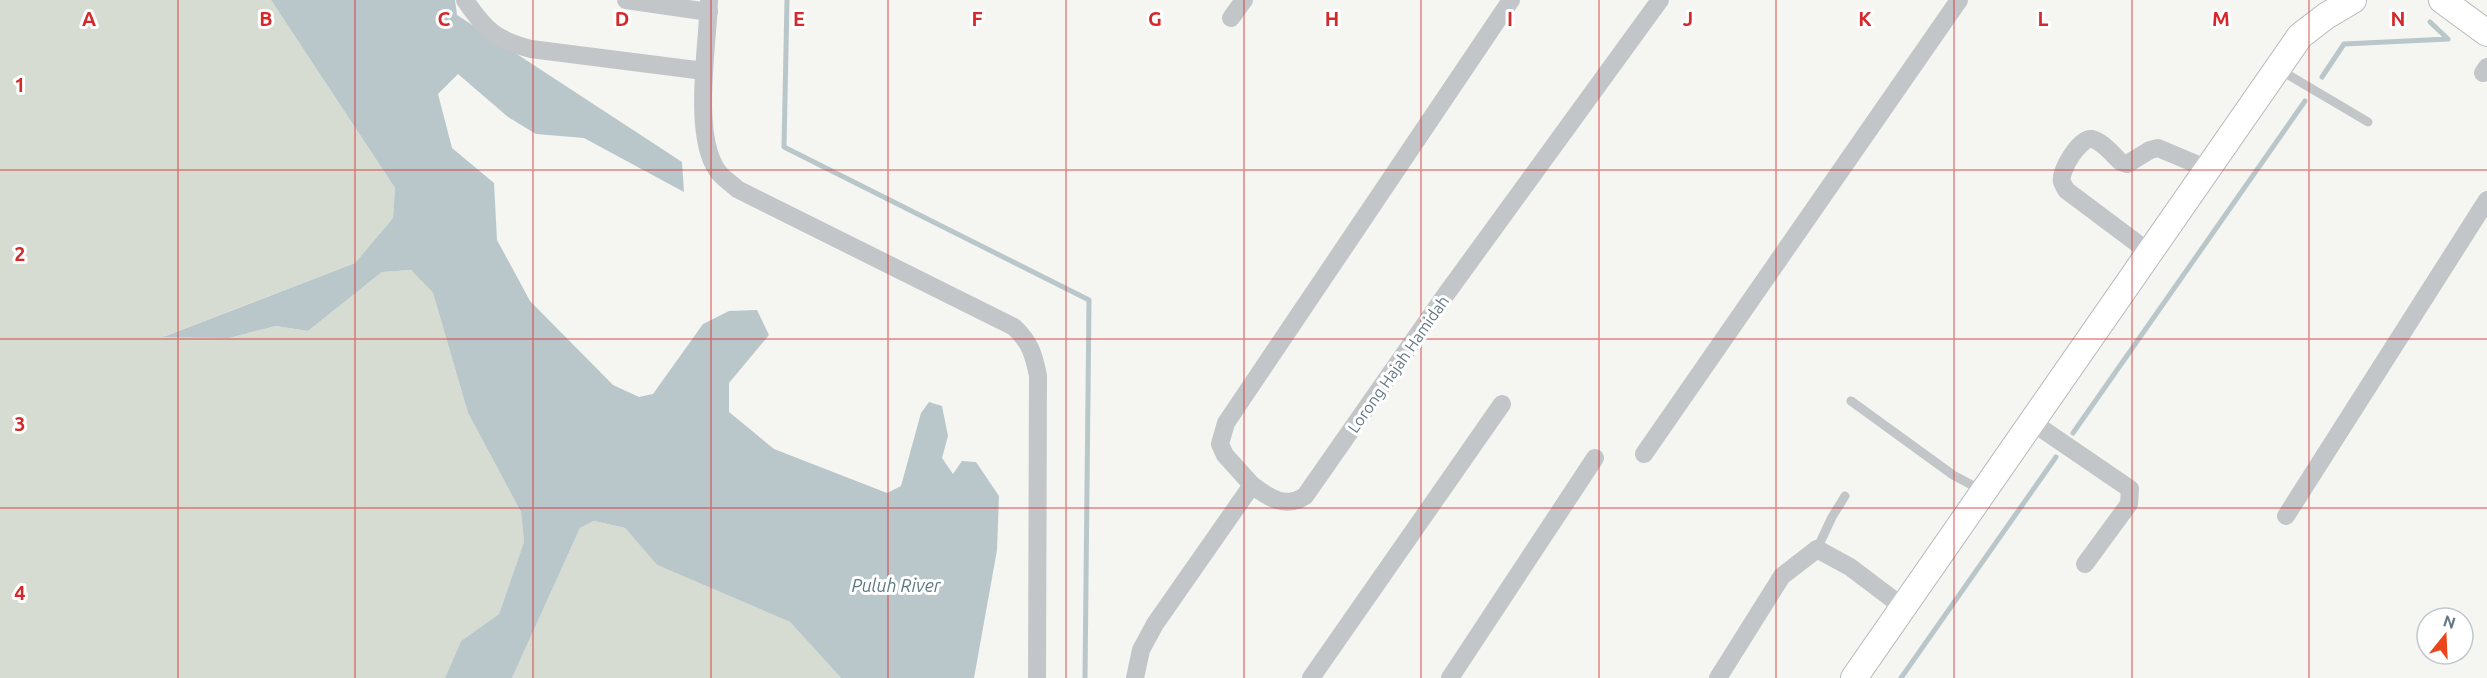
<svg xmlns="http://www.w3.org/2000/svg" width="2487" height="678" font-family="Ubuntu,sans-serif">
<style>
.green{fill:#d6dcd2}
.water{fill:#b9c7cb}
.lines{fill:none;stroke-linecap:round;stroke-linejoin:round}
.stream{stroke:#b9c7cb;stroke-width:5}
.secondary-casing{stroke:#b4babe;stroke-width:28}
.lane{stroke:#c2c6c9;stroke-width:9}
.street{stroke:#c2c6c9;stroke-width:18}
.secondary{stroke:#fff;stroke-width:26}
.grid{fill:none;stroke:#d62828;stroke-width:1.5;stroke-opacity:0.55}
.labels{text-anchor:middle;stroke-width:6;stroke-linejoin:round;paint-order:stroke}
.street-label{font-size:16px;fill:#627684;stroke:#fff}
.water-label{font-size:18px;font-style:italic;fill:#5e7881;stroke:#fff}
.grid-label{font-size:20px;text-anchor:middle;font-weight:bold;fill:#d62828;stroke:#fff;stroke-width:6;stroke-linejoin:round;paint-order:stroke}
</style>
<rect width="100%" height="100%" fill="#f5f5f1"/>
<!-- green -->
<g class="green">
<polygon points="0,0 271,0 395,188 393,218 355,263 165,336 229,338 276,326 308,331 382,272 411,270 433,293 468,413 521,512 524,542 499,614 461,641 445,678 0,678"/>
<polygon points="594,521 625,528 657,565 790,622 841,678 512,678 580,528"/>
</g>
<!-- water -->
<polygon class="water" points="271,0 455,0 457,15 682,162 684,192 584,138 536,134 508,117 458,74 438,94 452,148 494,183 497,240 530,301 613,385 639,397 653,394 703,324 729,311 757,310 769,335 729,383 729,412 774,449 887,493 901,486 921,413 929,402 942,406 948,436 942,458 953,474 962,461 976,462 999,496 997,550 974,678 841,678 790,622 657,565 625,528 594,521 580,528 512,678 445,678 461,641 499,614 524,542 521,512 468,413 433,293 411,270 382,272 308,331 276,326 229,338 163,337 355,263 393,218 395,188"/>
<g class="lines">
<!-- stream -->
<g class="stream">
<polyline points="787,0 784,147 1089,300 1085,678"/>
<polyline points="2322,77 2344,44 2448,39 2430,22"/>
<polyline points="2073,433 2305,101"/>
<polyline points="1901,678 2056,457"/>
</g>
<!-- secondary casing -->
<g class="secondary-casing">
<g id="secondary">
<polyline points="2442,0 2487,33"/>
<polyline points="1854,678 2300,36 2326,16 2353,0"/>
</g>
</g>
<!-- lane -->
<g class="lane">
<polyline points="2280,70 2368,122"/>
<polyline points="1851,401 1953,475 1983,491"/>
<polyline points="1817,549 1832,517 1845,496"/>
</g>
<!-- street -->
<g class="street">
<path d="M 465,0 C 485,30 496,40 531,49 L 704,71"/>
<polyline points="626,0 709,12"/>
<path d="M 709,0 C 708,44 692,133 717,170 C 721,177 731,183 737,189 L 1014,327 C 1030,342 1034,355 1038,376 L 1037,678"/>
<polyline points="1231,18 1244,0"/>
<polyline points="2483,73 2487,67"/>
<path d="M 2150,253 L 2066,190 C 2065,187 2063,185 2062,182 C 2059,171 2080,137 2092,139 C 2102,141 2113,155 2121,162 L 2127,164 L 2150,150 L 2158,148 L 2208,169"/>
<polyline points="2032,422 2130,489 2129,504 2085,564"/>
<polyline points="1644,454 1959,0"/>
<polyline points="1252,485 1225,455 1220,444 1226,423 1511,0"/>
<polyline points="2286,516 2487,200"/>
<path d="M 1135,678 L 1141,650 L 1155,624 L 1252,485 C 1269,498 1286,509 1305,496 L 1444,297 L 1660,0"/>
<polyline points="1311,678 1502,404"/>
<polyline points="1450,678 1595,458"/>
<polyline points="1718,678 1782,576 1817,549 1850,567 1903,607"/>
</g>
<!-- secondary -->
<use href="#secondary" class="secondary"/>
</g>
<!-- grid -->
<path class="grid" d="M 178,0 L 178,678M 355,0 L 355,678M 533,0 L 533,678M 711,0 L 711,678M 888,0 L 888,678M 1066,0 L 1066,678M 1244,0 L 1244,678M 1421,0 L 1421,678M 1599,0 L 1599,678M 1776,0 L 1776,678M 1954,0 L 1954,678M 2132,0 L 2132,678M 2309,0 L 2309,678M 0,170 L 2487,170M 0,339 L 2487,339M 0,508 L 2487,508"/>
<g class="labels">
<!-- street labels -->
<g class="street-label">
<text transform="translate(1398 364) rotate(-55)" y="6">Lorong Hajah Hamidah</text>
</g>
<!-- water labels -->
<g class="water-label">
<text x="896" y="592">Puluh River</text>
</g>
</g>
<g class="grid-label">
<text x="89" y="26">A</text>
<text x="266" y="26">B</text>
<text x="444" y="26">C</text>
<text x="622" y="26">D</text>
<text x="799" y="26">E</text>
<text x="977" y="26">F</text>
<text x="1155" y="26">G</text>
<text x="1332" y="26">H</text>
<text x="1510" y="26">I</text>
<text x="1688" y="26">J</text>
<text x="1865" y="26">K</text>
<text x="2043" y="26">L</text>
<text x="2221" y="26">M</text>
<text x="2398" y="26">N</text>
<text x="20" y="92">1</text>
<text x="20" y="261">2</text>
<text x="20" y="431">3</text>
<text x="20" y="600">4</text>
</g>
<!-- north arrow -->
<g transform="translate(2445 636) rotate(18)"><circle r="28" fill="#ffffff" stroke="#c0c8ce" stroke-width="1.5"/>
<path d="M0-4.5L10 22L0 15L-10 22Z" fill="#ec451a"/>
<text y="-9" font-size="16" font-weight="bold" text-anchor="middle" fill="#627684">N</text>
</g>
</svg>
